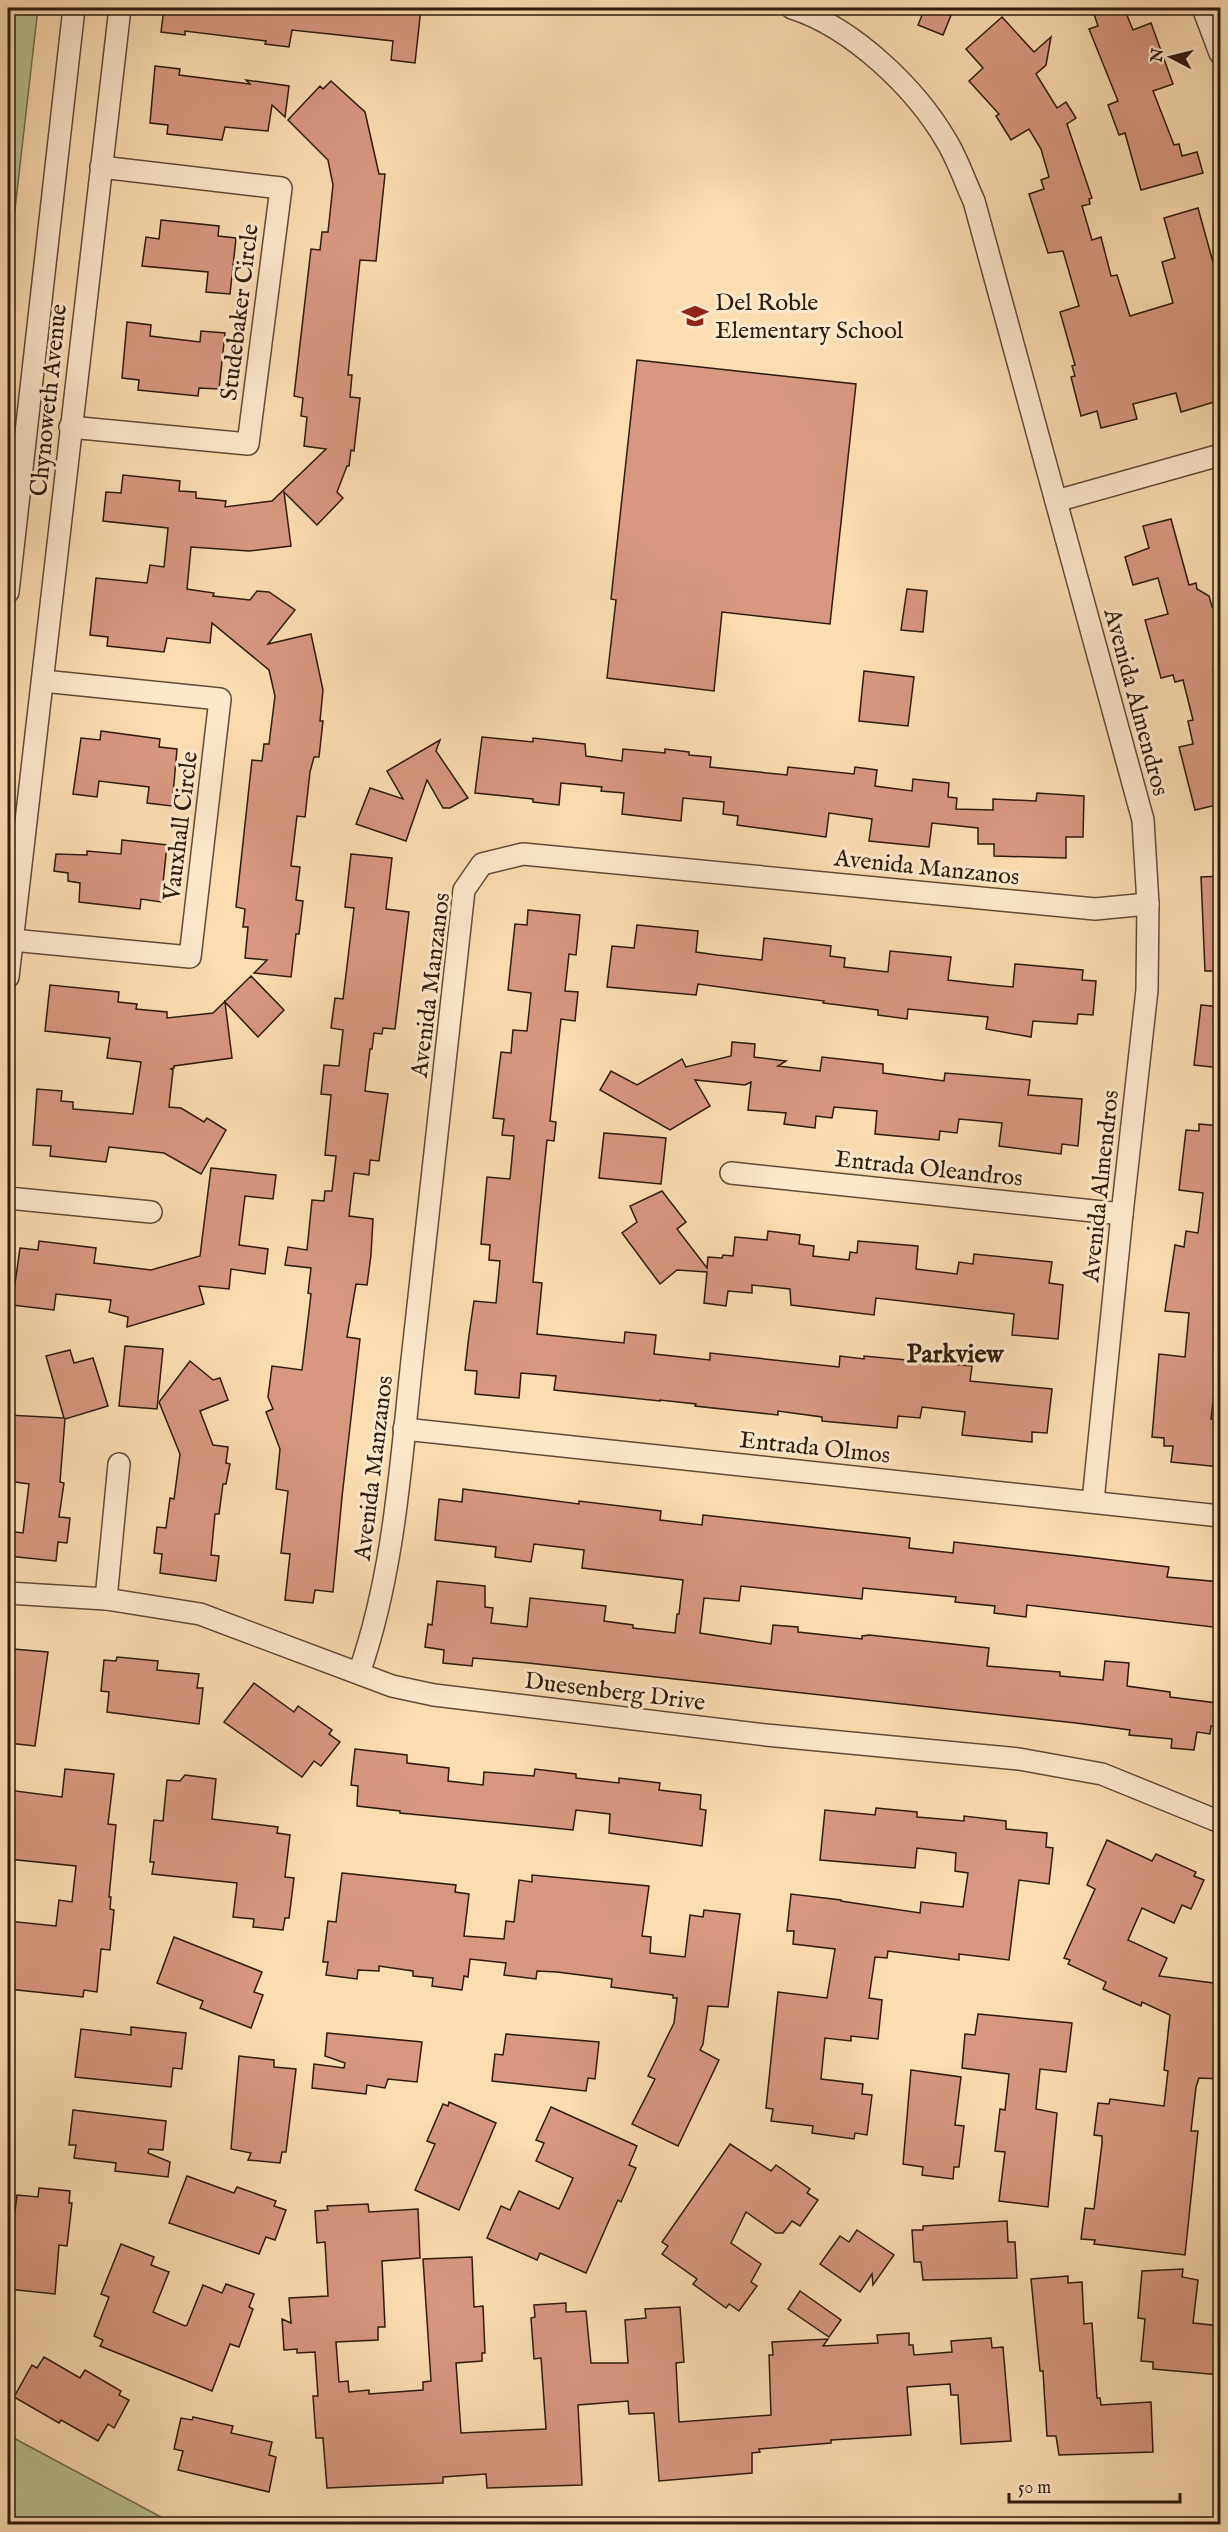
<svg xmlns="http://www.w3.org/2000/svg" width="1228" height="2532" font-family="'IM FELL English',serif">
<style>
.green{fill:#b8c290;stroke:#726e4e;stroke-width:1.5}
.building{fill:#d99780;stroke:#2d1b0d;stroke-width:1.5}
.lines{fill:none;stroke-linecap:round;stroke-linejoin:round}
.street-casing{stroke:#604c36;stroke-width:24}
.street{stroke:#fce9cc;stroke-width:21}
.labels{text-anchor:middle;stroke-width:6;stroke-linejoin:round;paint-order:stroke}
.poi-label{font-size:24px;fill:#2d1b0d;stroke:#fce9cc;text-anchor:start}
.street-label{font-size:24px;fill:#2d1b0d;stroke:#fce9cc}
.neighbourhood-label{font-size:26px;font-weight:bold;fill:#2d1b0d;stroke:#fce9cc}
</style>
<rect width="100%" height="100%" fill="#fbddb0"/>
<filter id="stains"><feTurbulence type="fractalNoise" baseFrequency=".00333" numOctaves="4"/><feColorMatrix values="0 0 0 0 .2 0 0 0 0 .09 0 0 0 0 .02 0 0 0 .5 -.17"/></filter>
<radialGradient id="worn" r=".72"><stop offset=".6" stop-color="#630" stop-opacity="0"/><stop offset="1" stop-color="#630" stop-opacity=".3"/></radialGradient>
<!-- green -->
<g class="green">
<polygon points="8,8 38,8 8,270"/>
<polygon points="8,2435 174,2524 8,2524"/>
<polygon points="1220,2518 1220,2524 1096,2524"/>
</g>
<!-- building -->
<g class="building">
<polygon points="164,8 421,8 415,63 391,60 393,41 339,35 292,30 289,47 265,44 266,41 185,31 185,35 161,32"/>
<polygon points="925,8 954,8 943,35 918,25"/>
<polygon points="1110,8 1124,8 1133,30 1151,23 1173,84 1153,91 1174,145 1179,144 1182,156 1197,152 1203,173 1141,190 1125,133 1119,135 1108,105 1118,101 1089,29 1098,26 1094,14"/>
<polygon points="1002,17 1034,52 1051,37 1046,65 1036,74 1057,108 1066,102 1076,118 1067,124 1092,198 1089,199 1090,204 1082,206 1092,240 1101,237 1111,276 1117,275 1130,316 1173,303 1162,262 1175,258 1164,218 1198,208 1216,273 1221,272 1221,400 1181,412 1176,393 1133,404 1137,419 1101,428 1097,411 1081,416 1071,377 1075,376 1072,366 1075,365 1060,312 1079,306 1063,251 1048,253 1029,194 1044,189 1041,180 1049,177 1041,149 1029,129 1011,140 996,116 999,114 969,81 983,68 966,49"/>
<polygon points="155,66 180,69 179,75 250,84 246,80 289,86 285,117 272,105 268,131 225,127 222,140 167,134 168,125 150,123"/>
<polygon points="331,81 365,112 379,174 385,174 376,261 360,260 348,375 352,375 350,397 360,398 354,451 351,450 349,466 347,466 337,492 343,498 317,525 284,492 291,546 249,551 191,547 187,589 214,593 213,596 250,600 257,591 269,592 295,610 268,644 311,634 323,690 320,721 323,721 319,757 314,757 310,772 305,817 297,816 291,866 300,867 296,900 303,901 299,934 296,934 291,977 254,973 267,960 245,958 248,927 243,927 245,909 236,907 252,760 262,761 264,744 269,744 275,696 269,670 212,623 210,643 167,638 164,652 107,646 108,637 90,635 96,578 147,583 150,565 164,567 168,528 103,521 106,492 121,493 123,475 180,481 179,491 196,492 196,498 226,501 225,507 272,501 326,449 304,446 307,417 301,416 303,398 294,396 311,249 320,250 322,232 328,232 333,185 328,160 288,120 320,86 323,89"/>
<polygon points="161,220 219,226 218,236 236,238 230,294 206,292 208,272 142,266 146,237 159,239"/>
<polygon points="127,322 151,325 150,336 200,342 201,331 225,333 219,389 199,388 198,396 138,390 139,380 122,378"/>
<polygon points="637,360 856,384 830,624 722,612 714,691 607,678 616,600 611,599"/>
<polygon points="1171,519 1189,585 1196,583 1197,589 1209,596 1212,607 1217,606 1221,620 1221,624 1214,626 1221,653 1221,668 1213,670 1221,698 1221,804 1195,810 1179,747 1193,744 1188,721 1193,720 1183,680 1175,682 1173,675 1161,678 1145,620 1168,614 1158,578 1133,585 1125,557 1149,548 1143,526"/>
<polygon points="907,589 927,591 923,632 901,630"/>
<polygon points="864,671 914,677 908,726 859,721"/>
<polygon points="101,731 160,739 159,747 177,749 172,806 147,803 149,787 99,781 97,797 73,794 81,738 100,740"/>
<polygon points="482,737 533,742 533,738 585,744 586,756 622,761 623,749 665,753 665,749 689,752 689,755 711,757 710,767 787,775 788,767 854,774 855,767 877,770 875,786 912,791 913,779 949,783 948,797 957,798 956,809 993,810 993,799 1036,801 1037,793 1084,796 1083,837 1066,837 1066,858 994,856 994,844 978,844 978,828 932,823 929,847 869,841 872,819 829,813 826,837 737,825 738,816 723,814 724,802 683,798 681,821 622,814 624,793 601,791 602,787 561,783 559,805 533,802 533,799 475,793"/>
<polygon points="440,740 436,751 468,798 450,808 443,808 427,780 406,841 356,824 370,788 403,799 387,771"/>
<polygon points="122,840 167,845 161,902 141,899 140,909 79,902 80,883 68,881 68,873 54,871 56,854 87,855 87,851 121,854"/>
<polygon points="351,854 392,858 386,909 409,912 395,1029 383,1028 382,1034 374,1033 372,1049 370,1049 365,1091 388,1094 379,1161 370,1160 369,1175 354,1173 349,1216 373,1219 371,1255 367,1285 356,1284 347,1337 360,1339 342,1497 333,1592 315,1590 313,1603 285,1600 290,1554 281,1553 288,1491 276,1489 280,1449 266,1412 273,1409 268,1397 272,1366 302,1370 311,1294 308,1293 311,1268 285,1265 288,1247 307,1250 312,1200 324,1201 325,1191 332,1191 336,1156 325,1155 331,1095 321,1094 324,1065 339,1066 343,1030 331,1028 335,998 343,999 354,908 345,907"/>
<polygon points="1221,876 1221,971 1205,971 1201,877"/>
<polygon points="528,910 580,915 576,955 569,954 565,991 578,992 575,1021 561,1019 550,1121 556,1122 554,1141 547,1140 539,1218 533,1282 542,1283 537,1334 624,1343 625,1332 656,1335 654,1354 710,1360 710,1353 839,1367 840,1356 864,1359 864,1356 972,1366 970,1381 1052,1389 1047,1433 1032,1432 1032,1442 962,1435 965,1412 922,1407 920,1418 898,1416 897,1428 822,1421 822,1417 778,1411 778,1415 695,1406 696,1404 660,1400 660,1401 554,1390 556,1376 521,1373 519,1398 475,1394 477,1371 465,1370 469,1335 474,1301 496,1303 500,1261 489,1260 490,1245 481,1244 487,1177 510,1179 514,1136 502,1135 504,1119 493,1118 501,1052 511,1053 513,1030 527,1031 531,993 508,990 515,924 527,925"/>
<polygon points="637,925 698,931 696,952 717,955 762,960 764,938 831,946 830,956 845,958 844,967 888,972 890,951 951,957 948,980 991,985 1013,987 1015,964 1083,970 1082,980 1096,981 1093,1015 1078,1014 1077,1024 1033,1021 1031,1037 986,1029 988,1017 908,1009 907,1019 878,1015 878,1010 823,1003 824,1001 698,984 696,995 607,987 612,946 634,948"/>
<polygon points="251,976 284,1010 258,1037 225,1002 232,1058 174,1066 174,1068 171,1069 173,1070 169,1107 181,1108 204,1122 207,1118 226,1130 201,1174 164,1153 109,1147 106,1162 50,1156 51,1146 33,1145 37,1089 62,1091 61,1101 73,1102 73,1109 133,1114 141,1062 107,1058 110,1038 45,1031 50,985 119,992 118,1002 137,1004 136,1009 167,1012 167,1018 213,1013"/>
<polygon points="1201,1005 1221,1007 1221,1068 1194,1065"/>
<polygon points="732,1042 755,1044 754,1057 786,1061 778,1066 820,1071 822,1057 883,1064 883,1073 944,1081 945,1073 1030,1080 1028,1095 1082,1099 1078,1146 1062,1144 1061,1154 999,1146 1002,1123 959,1119 957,1133 940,1131 939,1140 875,1134 877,1111 834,1107 832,1118 816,1116 815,1128 784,1124 786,1113 748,1110 751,1082 745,1085 695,1080 710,1106 670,1130 600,1090 611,1071 637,1085 682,1059 686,1067 731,1056"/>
<polygon points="1199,1124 1221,1126 1221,1378 1216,1377 1211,1419 1218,1419 1216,1446 1221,1447 1221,1467 1171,1462 1173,1446 1164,1446 1164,1438 1152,1437 1159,1354 1185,1357 1189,1313 1165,1311 1175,1245 1184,1247 1186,1231 1198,1233 1203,1193 1179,1190 1186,1130 1199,1131"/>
<polygon points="604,1133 666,1138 661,1184 599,1178"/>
<polygon points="211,1168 276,1175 273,1199 245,1196 239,1245 268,1249 265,1274 231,1269 229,1289 199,1286 204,1304 127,1327 128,1317 109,1312 111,1300 56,1294 54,1310 12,1305 20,1248 38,1250 39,1241 96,1248 94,1263 151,1270 200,1256"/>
<polygon points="662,1191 686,1222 677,1229 707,1268 708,1257 722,1258 723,1255 733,1256 735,1237 767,1240 768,1231 800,1235 799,1244 814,1246 813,1256 849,1260 850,1252 857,1253 858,1241 918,1246 916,1269 957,1274 959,1262 973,1264 974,1254 1052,1262 1049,1283 1063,1285 1058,1339 1012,1335 1014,1314 876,1298 874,1315 791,1305 790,1289 752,1285 752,1293 728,1291 726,1306 704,1303 707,1272 677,1270 660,1284 622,1233 637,1222 630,1206"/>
<polygon points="125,1346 163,1349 157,1409 119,1406"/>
<polygon points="70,1350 74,1363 93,1358 108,1406 65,1419 60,1482 64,1483 59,1517 70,1518 67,1543 58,1542 56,1561 8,1556 8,1531 23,1533 29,1484 8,1481 8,1415 64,1418 46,1356"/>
<polygon points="190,1361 213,1380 220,1378 228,1400 200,1411 213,1445 228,1447 226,1463 230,1464 226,1484 223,1484 219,1514 215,1514 211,1555 219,1556 216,1581 160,1573 162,1554 154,1553 157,1527 166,1528 170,1498 174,1499 180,1454 159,1402"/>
<polygon points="463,1489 579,1504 579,1501 661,1511 660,1520 702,1525 703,1515 910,1538 909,1548 953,1553 954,1542 1087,1557 1169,1567 1167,1577 1221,1582 1221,1628 1027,1605 1026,1617 994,1613 995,1606 955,1602 956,1597 863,1588 862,1599 741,1586 739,1601 704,1598 700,1633 771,1644 773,1625 798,1627 798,1632 862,1639 862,1636 869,1635 989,1648 987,1666 1060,1672 1060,1676 1103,1680 1105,1661 1129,1663 1127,1686 1170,1692 1170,1697 1217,1703 1215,1726 1211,1726 1210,1734 1197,1732 1194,1750 1171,1748 1172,1739 1129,1735 1130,1730 1076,1723 528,1663 473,1658 472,1666 443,1663 444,1650 425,1647 428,1624 432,1625 437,1581 485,1586 485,1607 493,1608 491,1623 527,1627 530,1598 606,1606 604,1621 633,1625 633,1628 675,1633 677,1614 679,1614 683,1580 582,1568 584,1550 534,1544 531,1562 495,1557 496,1547 435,1540 439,1499 462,1502"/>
<polygon points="13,1649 48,1652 35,1746 8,1743 8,1655 12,1656"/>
<polygon points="117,1657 158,1661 157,1670 199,1674 197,1688 203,1688 199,1724 107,1712 109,1692 101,1691 104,1660 116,1661"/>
<polygon points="254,1683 294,1712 298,1706 332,1730 329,1734 340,1742 321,1766 314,1761 302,1777 224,1722"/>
<polygon points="355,1749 407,1755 407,1763 449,1768 448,1781 483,1785 484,1772 534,1776 535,1769 576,1774 576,1778 619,1783 619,1778 660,1783 659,1790 701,1795 700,1809 706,1810 702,1846 609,1833 610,1814 576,1810 573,1830 400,1813 400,1811 357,1806 358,1786 351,1785"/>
<polygon points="65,1769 114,1774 108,1824 116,1825 109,1897 111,1897 110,1909 114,1910 110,1950 101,1949 97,1992 84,1990 83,1997 8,1989 8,1921 56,1926 59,1900 72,1902 76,1866 8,1859 8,1790 62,1797"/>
<polygon points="185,1775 216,1779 212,1819 278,1827 277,1833 290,1835 285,1877 294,1878 289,1918 285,1918 283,1930 253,1927 254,1919 233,1917 237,1883 152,1874 154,1862 150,1862 154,1820 163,1821 167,1780 180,1781"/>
<polygon points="876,1808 917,1812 917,1817 964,1821 964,1816 1006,1821 1006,1829 1047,1833 1046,1847 1053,1848 1049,1884 1019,1880 1009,1960 959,1954 959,1960 888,1951 887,1958 875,1957 869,1998 882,2000 878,2039 851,2036 851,2041 825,2038 821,2079 863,2084 862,2094 872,2095 867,2135 855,2133 854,2139 812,2133 813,2126 771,2121 773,2109 766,2108 778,1992 827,1998 835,1949 793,1944 794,1931 787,1931 791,1894 841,1900 841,1901 920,1913 921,1902 963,1907 968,1873 955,1871 956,1853 917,1848 915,1868 820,1860 825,1810 875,1815"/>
<polygon points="1107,1840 1152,1861 1156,1854 1196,1872 1194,1876 1204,1880 1191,1909 1182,1905 1174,1923 1142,1908 1128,1940 1167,1958 1159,1976 1221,1984 1221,2079 1199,2078 1196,2087 1191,2131 1198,2131 1185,2255 1094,2244 1095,2240 1081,2239 1085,2208 1094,2209 1102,2143 1102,2136 1094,2135 1098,2103 1109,2104 1110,2099 1164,2106 1168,2071 1164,2070 1170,2015 1142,2002 1141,2006 1103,1989 1106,1982 1068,1964 1070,1960 1064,1958 1095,1889 1087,1885"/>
<polygon points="342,1873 456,1885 455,1892 469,1894 464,1936 504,1939 506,1921 514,1922 519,1880 532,1882 532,1875 649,1886 642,1936 651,1937 650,1953 685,1957 690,1915 703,1917 704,1910 740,1914 728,2007 708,2006 703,2044 700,2050 719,2060 678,2146 632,2124 655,2079 648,2076 674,2023 677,1998 673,1998 673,1995 611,1987 612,1979 557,1972 537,1971 536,1979 504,1975 506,1963 470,1959 468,1977 464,1976 462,1990 432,1986 433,1978 413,1976 413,1971 379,1966 379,1971 358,1970 357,1979 326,1975 328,1962 323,1962 328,1921 336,1922"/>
<polygon points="174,1937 262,1972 254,1992 263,1995 251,2028 200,2008 203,2001 157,1983"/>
<polygon points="978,2014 1072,2023 1066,2072 1040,2069 1036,2109 1057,2113 1048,2207 999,2201 1005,2152 995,2151 1000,2109 1005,2110 1009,2074 962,2068 965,2034 975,2035"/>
<polygon points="131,2027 186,2033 182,2069 173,2068 171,2087 75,2077 81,2029 131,2035"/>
<polygon points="327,2033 422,2042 417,2082 388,2079 385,2088 367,2085 366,2094 312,2088 314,2064 344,2068 345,2063 325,2056"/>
<polygon points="506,2034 599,2042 595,2079 588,2078 586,2091 492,2081 495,2054 503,2055"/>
<polygon points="239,2056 274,2060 274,2067 296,2069 286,2152 282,2152 280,2163 248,2160 251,2153 231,2149"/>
<polygon points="911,2070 961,2077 955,2125 964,2126 959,2167 954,2167 953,2179 922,2175 923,2167 903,2164"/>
<polygon points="449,2102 496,2123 459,2210 415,2190 435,2144 427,2141 443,2104 448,2106"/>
<polygon points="551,2107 637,2146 629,2165 636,2168 621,2202 618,2200 586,2273 540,2253 537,2260 487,2238 501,2206 510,2210 519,2191 559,2209 573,2178 536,2161 544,2143 536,2140"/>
<polygon points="73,2110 166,2121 163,2150 149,2149 148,2153 170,2162 168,2177 115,2171 116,2163 74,2158 76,2145 69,2145"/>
<polygon points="730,2144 771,2171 776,2165 810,2189 807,2193 818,2200 800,2226 792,2221 783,2233 776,2233 746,2212 731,2243 761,2264 751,2282 757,2286 739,2311 729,2304 726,2308 693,2284 697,2279 662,2254 668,2246 662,2242"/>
<polygon points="187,2176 234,2193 237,2187 276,2201 274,2206 286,2210 275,2240 266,2237 259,2254 169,2223"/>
<polygon points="39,2188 70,2191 69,2203 72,2203 67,2246 59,2245 55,2294 8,2289 8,2269 17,2195 38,2197"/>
<polygon points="368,2204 369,2212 418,2209 420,2258 382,2261 385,2327 378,2327 378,2340 336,2342 339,2382 348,2381 349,2392 369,2390 369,2394 423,2390 423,2382 431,2381 423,2259 472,2257 474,2307 483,2306 485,2353 482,2353 482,2361 456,2363 461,2433 546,2429 541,2358 534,2359 531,2318 535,2317 534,2305 566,2303 566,2312 586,2311 591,2363 628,2363 625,2320 646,2318 645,2309 680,2307 684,2362 676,2363 679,2422 771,2415 769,2355 773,2355 772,2342 828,2339 823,2346 878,2343 877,2335 909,2333 909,2345 913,2345 914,2355 952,2352 951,2341 991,2338 992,2348 1003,2347 1011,2441 961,2444 958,2395 951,2395 950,2384 907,2387 911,2435 831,2440 831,2443 759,2449 760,2452 752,2453 752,2473 659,2481 654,2413 629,2414 628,2401 578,2405 582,2485 487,2488 486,2474 443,2477 443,2483 327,2488 323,2438 316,2438 313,2396 318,2396 315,2352 297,2353 297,2349 284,2350 282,2319 291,2323 289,2298 328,2296 325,2242 317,2243 315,2211 328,2210 327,2206"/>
<polygon points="1007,2221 1008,2242 1015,2242 1017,2278 923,2280 921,2262 914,2262 912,2230 923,2230 923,2226"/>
<polygon points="857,2230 894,2255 873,2285 872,2274 860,2292 820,2264 840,2236 849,2242"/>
<polygon points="121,2244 154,2257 151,2265 169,2272 153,2312 185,2326 187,2325 203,2285 222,2293 226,2284 254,2294 249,2307 253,2309 239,2347 230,2344 212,2391 100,2346 103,2340 94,2336 109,2297 101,2294"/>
<polygon points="1183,2269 1182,2277 1198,2280 1193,2323 1221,2326 1221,2375 1153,2369 1153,2362 1141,2361 1145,2319 1138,2318 1142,2271"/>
<polygon points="1068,2276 1068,2283 1082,2282 1084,2324 1092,2323 1097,2398 1100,2398 1101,2405 1151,2402 1153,2452 1059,2455 1056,2436 1047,2436 1043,2371 1040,2371 1031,2279"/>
<polygon points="800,2291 841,2320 829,2337 788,2309"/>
<polygon points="44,2357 80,2378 85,2370 121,2391 119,2395 129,2400 114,2428 108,2424 98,2441 61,2420 59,2423 14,2397 32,2365 37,2368"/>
<polygon points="193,2417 233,2426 231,2433 272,2442 269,2455 276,2457 269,2492 178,2470 183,2451 174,2449 181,2418 192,2420"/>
</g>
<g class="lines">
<!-- street casing -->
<g class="street-casing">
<g id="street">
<path d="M 792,8 C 852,27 916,88 947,142 C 958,160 965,182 974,201 L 1143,820 L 1148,904 L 1147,990 L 1122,1214 L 1093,1501"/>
<polyline points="1203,8 1220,53"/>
<polyline points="70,427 248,444 281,188 101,167"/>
<polyline points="1056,501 1220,455"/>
<polyline points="8,592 74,8"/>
<polyline points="12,940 190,957 220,699 43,681"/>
<polyline points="8,977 120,8"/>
<polyline points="731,1173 1122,1214"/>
<polyline points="8,1198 151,1212"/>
<polyline points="404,1429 1220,1516"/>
<polyline points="8,1593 106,1599 200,1614 392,1686 434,1695 766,1735 1019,1759 1102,1774 1220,1822"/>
<polyline points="106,1599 119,1464"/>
<path d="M 359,1673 C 395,1571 401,1458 413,1351 C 431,1197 448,1043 464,890 L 482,864 L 523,854 L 1095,909 L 1148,904"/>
</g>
</g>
<!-- street -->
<use href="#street" class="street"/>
</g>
<!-- icons -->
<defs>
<g id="school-bare" transform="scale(2.07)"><path d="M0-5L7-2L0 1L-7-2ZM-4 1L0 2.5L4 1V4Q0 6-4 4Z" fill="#8f2418" stroke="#fce9cc" stroke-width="2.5" paint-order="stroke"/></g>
</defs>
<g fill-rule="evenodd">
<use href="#school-bare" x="695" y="316"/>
</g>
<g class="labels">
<!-- poi labels -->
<g class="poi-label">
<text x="715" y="310">Del Roble<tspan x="715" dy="28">Elementary School</tspan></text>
</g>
<!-- street labels -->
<g class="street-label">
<text transform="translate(239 312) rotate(-83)" y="8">Studebaker Circle</text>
<text transform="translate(48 400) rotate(-84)" y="8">Chynoweth Avenue</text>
<text transform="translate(1137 702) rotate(75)" y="8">Avenida Almendros</text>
<text transform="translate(180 826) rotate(-83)" y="8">Vauxhall Circle</text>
<text transform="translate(927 867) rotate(6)" y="8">Avenida Manzanos</text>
<text transform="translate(430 985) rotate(-83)" y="8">Avenida Manzanos</text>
<text transform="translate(929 1168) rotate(6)" y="8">Entrada Oleandros</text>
<text transform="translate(1100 1186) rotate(-84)" y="8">Avenida Almendros</text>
<text transform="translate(815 1447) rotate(6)" y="8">Entrada Olmos</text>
<text transform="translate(373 1468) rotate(-83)" y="8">Avenida Manzanos</text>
<text transform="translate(615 1691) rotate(7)" y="8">Duesenberg Drive</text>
</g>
<!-- neighbourhood labels -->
<g class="neighbourhood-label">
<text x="955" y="1362">Parkview</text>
</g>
</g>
<!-- margin -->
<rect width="1228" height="2532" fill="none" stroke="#fbddb0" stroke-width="30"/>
<rect x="9" y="9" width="1210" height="2514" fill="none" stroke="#2d1b0d" stroke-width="3"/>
<rect x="15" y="15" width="1198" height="2502" fill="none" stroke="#2d1b0d" stroke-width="1.5"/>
<!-- north arrow -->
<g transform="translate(1171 57) rotate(277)" stroke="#fce9cc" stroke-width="4.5" paint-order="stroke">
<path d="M0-4.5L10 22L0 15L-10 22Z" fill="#2d1b0d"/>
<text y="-9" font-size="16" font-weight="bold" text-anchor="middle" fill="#2d1b0d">N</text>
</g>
<!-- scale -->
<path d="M1009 2493v9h171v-9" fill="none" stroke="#2d1b0d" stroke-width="3"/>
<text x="1018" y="2493" font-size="18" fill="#2d1b0d" stroke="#fce9cc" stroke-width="4.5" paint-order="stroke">50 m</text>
<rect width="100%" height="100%" filter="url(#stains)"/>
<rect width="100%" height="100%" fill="url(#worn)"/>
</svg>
